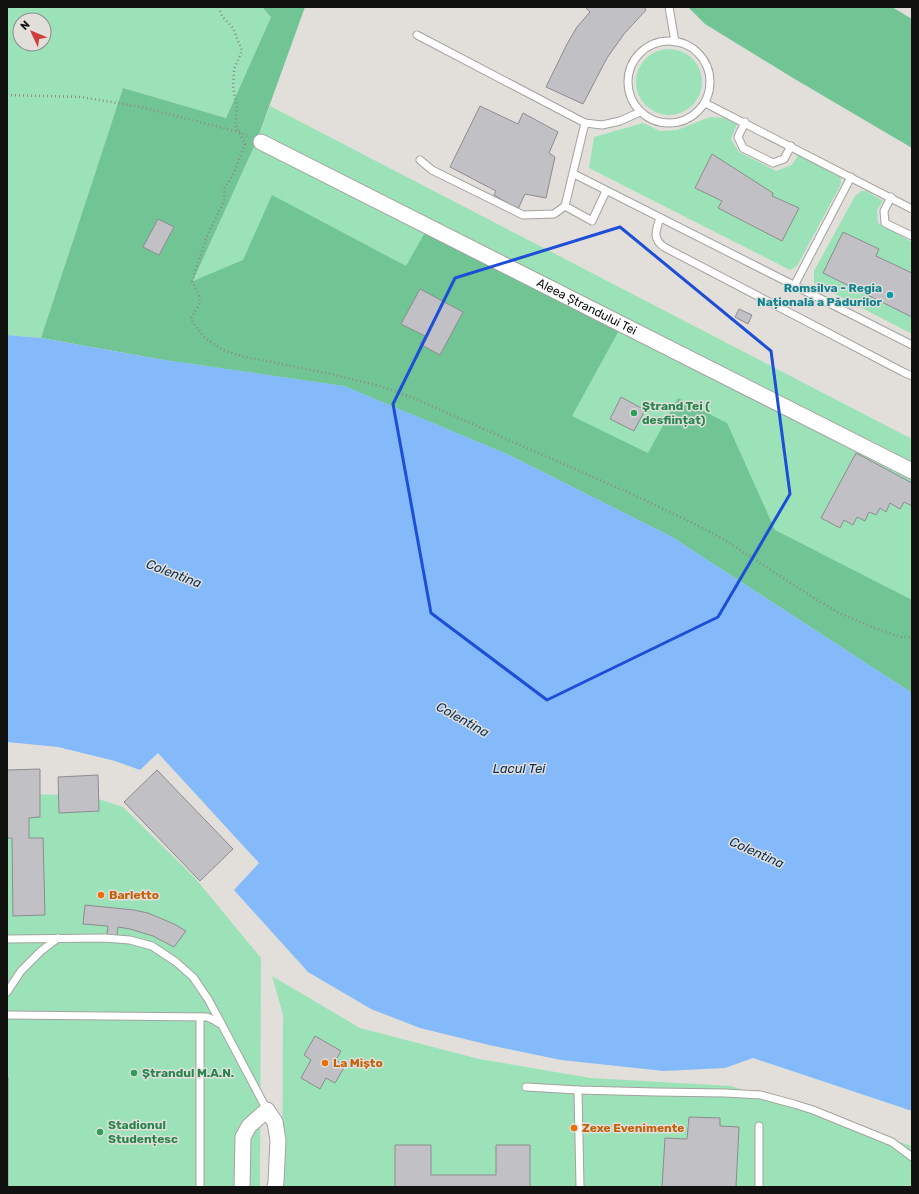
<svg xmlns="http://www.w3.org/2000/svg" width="919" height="1194" font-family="Rubik,sans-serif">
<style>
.green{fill:#9ce2b8;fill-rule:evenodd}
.forest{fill:#71c595}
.water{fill:#84bafa}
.building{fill:#c1c0c4;stroke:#8d8b8f}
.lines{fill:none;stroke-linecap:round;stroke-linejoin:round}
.service-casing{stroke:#a4a29e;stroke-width:9}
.minor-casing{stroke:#a4a29e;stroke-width:17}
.path{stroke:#8c8b88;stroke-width:2.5;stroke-dasharray:1 3;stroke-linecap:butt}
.service{stroke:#fff;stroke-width:7}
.minor{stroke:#fff;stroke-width:15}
.marked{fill:none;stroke:#1d4ed8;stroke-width:3;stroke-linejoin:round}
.culture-dot{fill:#0f9aa8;stroke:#e2dfdb;stroke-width:1.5}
.leisure-dot{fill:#2e9e5b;stroke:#e2dfdb;stroke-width:1.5}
.food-dot{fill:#e8710a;stroke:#e2dfdb;stroke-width:1.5}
.labels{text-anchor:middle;stroke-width:3;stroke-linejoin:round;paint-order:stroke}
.culture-label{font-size:12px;font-weight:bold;fill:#0d838f;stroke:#e2dfdb;text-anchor:end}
.street-label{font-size:12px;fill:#11110f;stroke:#e2dfdb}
.leisure-label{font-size:12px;font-weight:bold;fill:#27864d;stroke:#e2dfdb;text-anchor:start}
.food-label{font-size:12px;font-weight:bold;fill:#c56008;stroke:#e2dfdb;text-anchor:start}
.water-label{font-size:13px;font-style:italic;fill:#082e56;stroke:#e2dfdb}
</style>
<rect width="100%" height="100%" fill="#e2dfdb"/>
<!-- green -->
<g class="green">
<path d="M 7,7 L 262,7 L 271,17 L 226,118 L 123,88 L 41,338 L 7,335 ZM 20,20 L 44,20 L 44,44 L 20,44 Z"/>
<circle cx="669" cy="82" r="33"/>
<polygon points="270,106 912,439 912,693 672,537 507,454 158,359 257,140"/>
<polygon points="710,117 725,118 737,124 731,139 739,152 776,171 792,165 798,155 841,178 841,184 797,266 790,270 589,168 594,137 643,123 660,131 677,130"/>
<polygon points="861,191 866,191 883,201 877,210 878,223 912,242 912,334 814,283 814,271 855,196"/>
<polygon points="7,794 86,795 123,807 195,878 261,958 260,1187 7,1187"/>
<polygon points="272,976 360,1028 479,1059 591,1078 731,1086 912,1146 912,1187 282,1187 283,1015"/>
</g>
<!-- forest -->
<g class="forest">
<polygon points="262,7 305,7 257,140 193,281 243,260 272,195 406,266 428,227 622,325 572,416 648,453 678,398 727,423 775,530 912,600 912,693 672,537 507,454 344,386 158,359 41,338 123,88 226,118 271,17"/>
<polygon points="688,7 892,7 912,19 912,148 793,78 705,24"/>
</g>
<!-- water -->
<polygon class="water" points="7,335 41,338 158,359 344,386 507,454 672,537 912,693 912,1111 753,1058 725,1068 664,1071 561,1060 489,1045 420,1028 371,1009 308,972 234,890 259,863 158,753 140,770 115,761 58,747 7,742"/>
<!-- building -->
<g class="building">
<polygon points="585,7 644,7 646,10 624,34 607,58 583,104 546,87 567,44 577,27 590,12"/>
<polygon points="480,106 518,124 523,113 558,132 549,153 555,157 546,198 525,194 518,209 494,195 496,191 450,167"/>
<polygon points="712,154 773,193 772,196 799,208 782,241 718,208 722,201 695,188"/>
<polygon points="158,219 174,227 159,255 143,247"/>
<polygon points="843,232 879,249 876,256 912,273 912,317 823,273"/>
<polygon points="420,289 463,312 440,355 420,344 425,336 401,324"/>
<polygon points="739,309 752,315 748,324 735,317"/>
<polygon points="621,397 645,410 634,431 610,419"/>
<polygon points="856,453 912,483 912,506 904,502 900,509 890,503 886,512 880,508 876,515 869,512 865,521 857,517 853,525 844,520 840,528 821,518"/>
<polygon points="40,769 40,817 29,818 29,838 43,838 45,915 13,916 12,838 7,838 7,770"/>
<polygon points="157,770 233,849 200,881 124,802"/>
<polygon points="98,775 99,811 59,813 58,777"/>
<polygon points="85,905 134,910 148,913 174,924 186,931 174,947 153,936 130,929 118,927 117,936 107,935 108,926 83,924"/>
<polygon points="315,1036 341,1051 336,1060 345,1066 335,1083 326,1078 320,1089 301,1078 311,1060 304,1055"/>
<rect x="7" y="1078" width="1" height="109"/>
<polygon points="689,1117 720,1118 720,1126 739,1127 736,1187 662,1187 665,1138 687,1139"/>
<polygon points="395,1145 431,1145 431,1175 496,1175 496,1145 530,1145 530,1187 395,1187"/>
</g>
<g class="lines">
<!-- service casing -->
<g class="service-casing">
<g id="service">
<polyline points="669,7 675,42"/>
<polyline points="417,35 585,123 602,125 620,121 640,112"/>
<circle cx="669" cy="82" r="41"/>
<polyline points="705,103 912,209"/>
<polyline points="745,122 738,137 743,148 773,163 784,159 791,146"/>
<polyline points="420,160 432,170 523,215 554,214 565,206 585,123"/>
<polyline points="574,174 912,345"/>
<polyline points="891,197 884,211 885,223 912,236"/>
<polyline points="565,206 592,221 606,191"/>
<path d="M 660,218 C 656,230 652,239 664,247 L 903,372 L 912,376"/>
<polyline points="794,286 851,177"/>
<polyline points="7,939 104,938 130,940 152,946 176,962 193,977 208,999 221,1023"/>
<polyline points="7,992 21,971 41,951 58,938"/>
<polyline points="7,1015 207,1017 214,1020 222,1025 267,1110"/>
<polyline points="200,1017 200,1187"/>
<polyline points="526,1087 578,1090 656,1092 725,1093 761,1095 794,1104 813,1110 892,1142 912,1157"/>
<polyline points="578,1090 580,1187"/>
<polyline points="759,1187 759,1126"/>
</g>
</g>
<!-- minor casing -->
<g class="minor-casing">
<g id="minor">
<path id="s1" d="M 261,142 L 912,471"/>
<polyline points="242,1187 243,1137 249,1126 267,1110 275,1122 278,1140 276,1182 275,1187"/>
</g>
</g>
<!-- path -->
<g class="path">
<path d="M 219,7 L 222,16 L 233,28 L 242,51 L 234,69 L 233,88 L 237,107 L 235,124 L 245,144 L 233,175 L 225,188 L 224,201 L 206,238 L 192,282 C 196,289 203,299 198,307 C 195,311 193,314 191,318 L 193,323 L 205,338 L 223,350 L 241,356 L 331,374 L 380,386 L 413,398 L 634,495 L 693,523 L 723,539 L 817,600 L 841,614 L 875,628 L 901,637 L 912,637"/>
<polyline points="7,95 81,97 141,107 239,132 250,137"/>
</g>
<!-- service -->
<use href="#service" class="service"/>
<!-- minor -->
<use href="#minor" class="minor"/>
</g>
<!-- marked area -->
<path class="marked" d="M 620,227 L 771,351 L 790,494 L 718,617 L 547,700 L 431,613 L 393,404 L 455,278 Z"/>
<!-- markers -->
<circle class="culture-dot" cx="890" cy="295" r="4"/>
<g class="leisure-dot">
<circle cx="634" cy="413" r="4"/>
<circle cx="134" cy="1073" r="4"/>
<circle cx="100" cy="1132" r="4"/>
</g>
<g class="food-dot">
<circle cx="101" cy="895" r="4"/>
<circle cx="325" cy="1063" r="4"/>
<circle cx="574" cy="1128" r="4"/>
</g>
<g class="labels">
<!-- culture labels -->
<g class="culture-label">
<text x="882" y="292">Romsilva - Regia<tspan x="882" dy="14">Națională a Pădurilor</tspan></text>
</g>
<!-- street labels -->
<g class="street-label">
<text dy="4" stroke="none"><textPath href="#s1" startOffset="365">Aleea Ștrandului Tei</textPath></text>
</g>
<!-- leisure labels -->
<g class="leisure-label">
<text x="642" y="410">Ștrand Tei (<tspan x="642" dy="14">desființat)</tspan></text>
<text x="142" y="1077">Ștrandul M.A.N.</text>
<text x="108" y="1129">Stadionul<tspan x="108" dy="14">Studențesc</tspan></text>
</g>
<!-- food labels -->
<g class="food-label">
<text x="109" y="899">Barletto</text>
<text x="333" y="1067">La Mișto</text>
<text x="582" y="1132">Zexe Evenimente</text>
</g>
<!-- water labels -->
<g class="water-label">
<text transform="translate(174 573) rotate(21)" y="5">Colentina</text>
<text transform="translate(463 719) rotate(29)" y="5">Colentina</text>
<text x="519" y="773">Lacul Tei</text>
<text transform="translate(757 852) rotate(24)" y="5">Colentina</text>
</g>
</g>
<!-- border -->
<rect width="919" height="1194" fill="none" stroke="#11110f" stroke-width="16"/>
<!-- north arrow -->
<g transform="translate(32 32) rotate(314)"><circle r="19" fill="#e2dfdb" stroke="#8e8d89"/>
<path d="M0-3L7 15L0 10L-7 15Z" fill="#ce3f3b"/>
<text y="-6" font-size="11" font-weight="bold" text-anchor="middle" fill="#11110f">N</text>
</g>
</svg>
